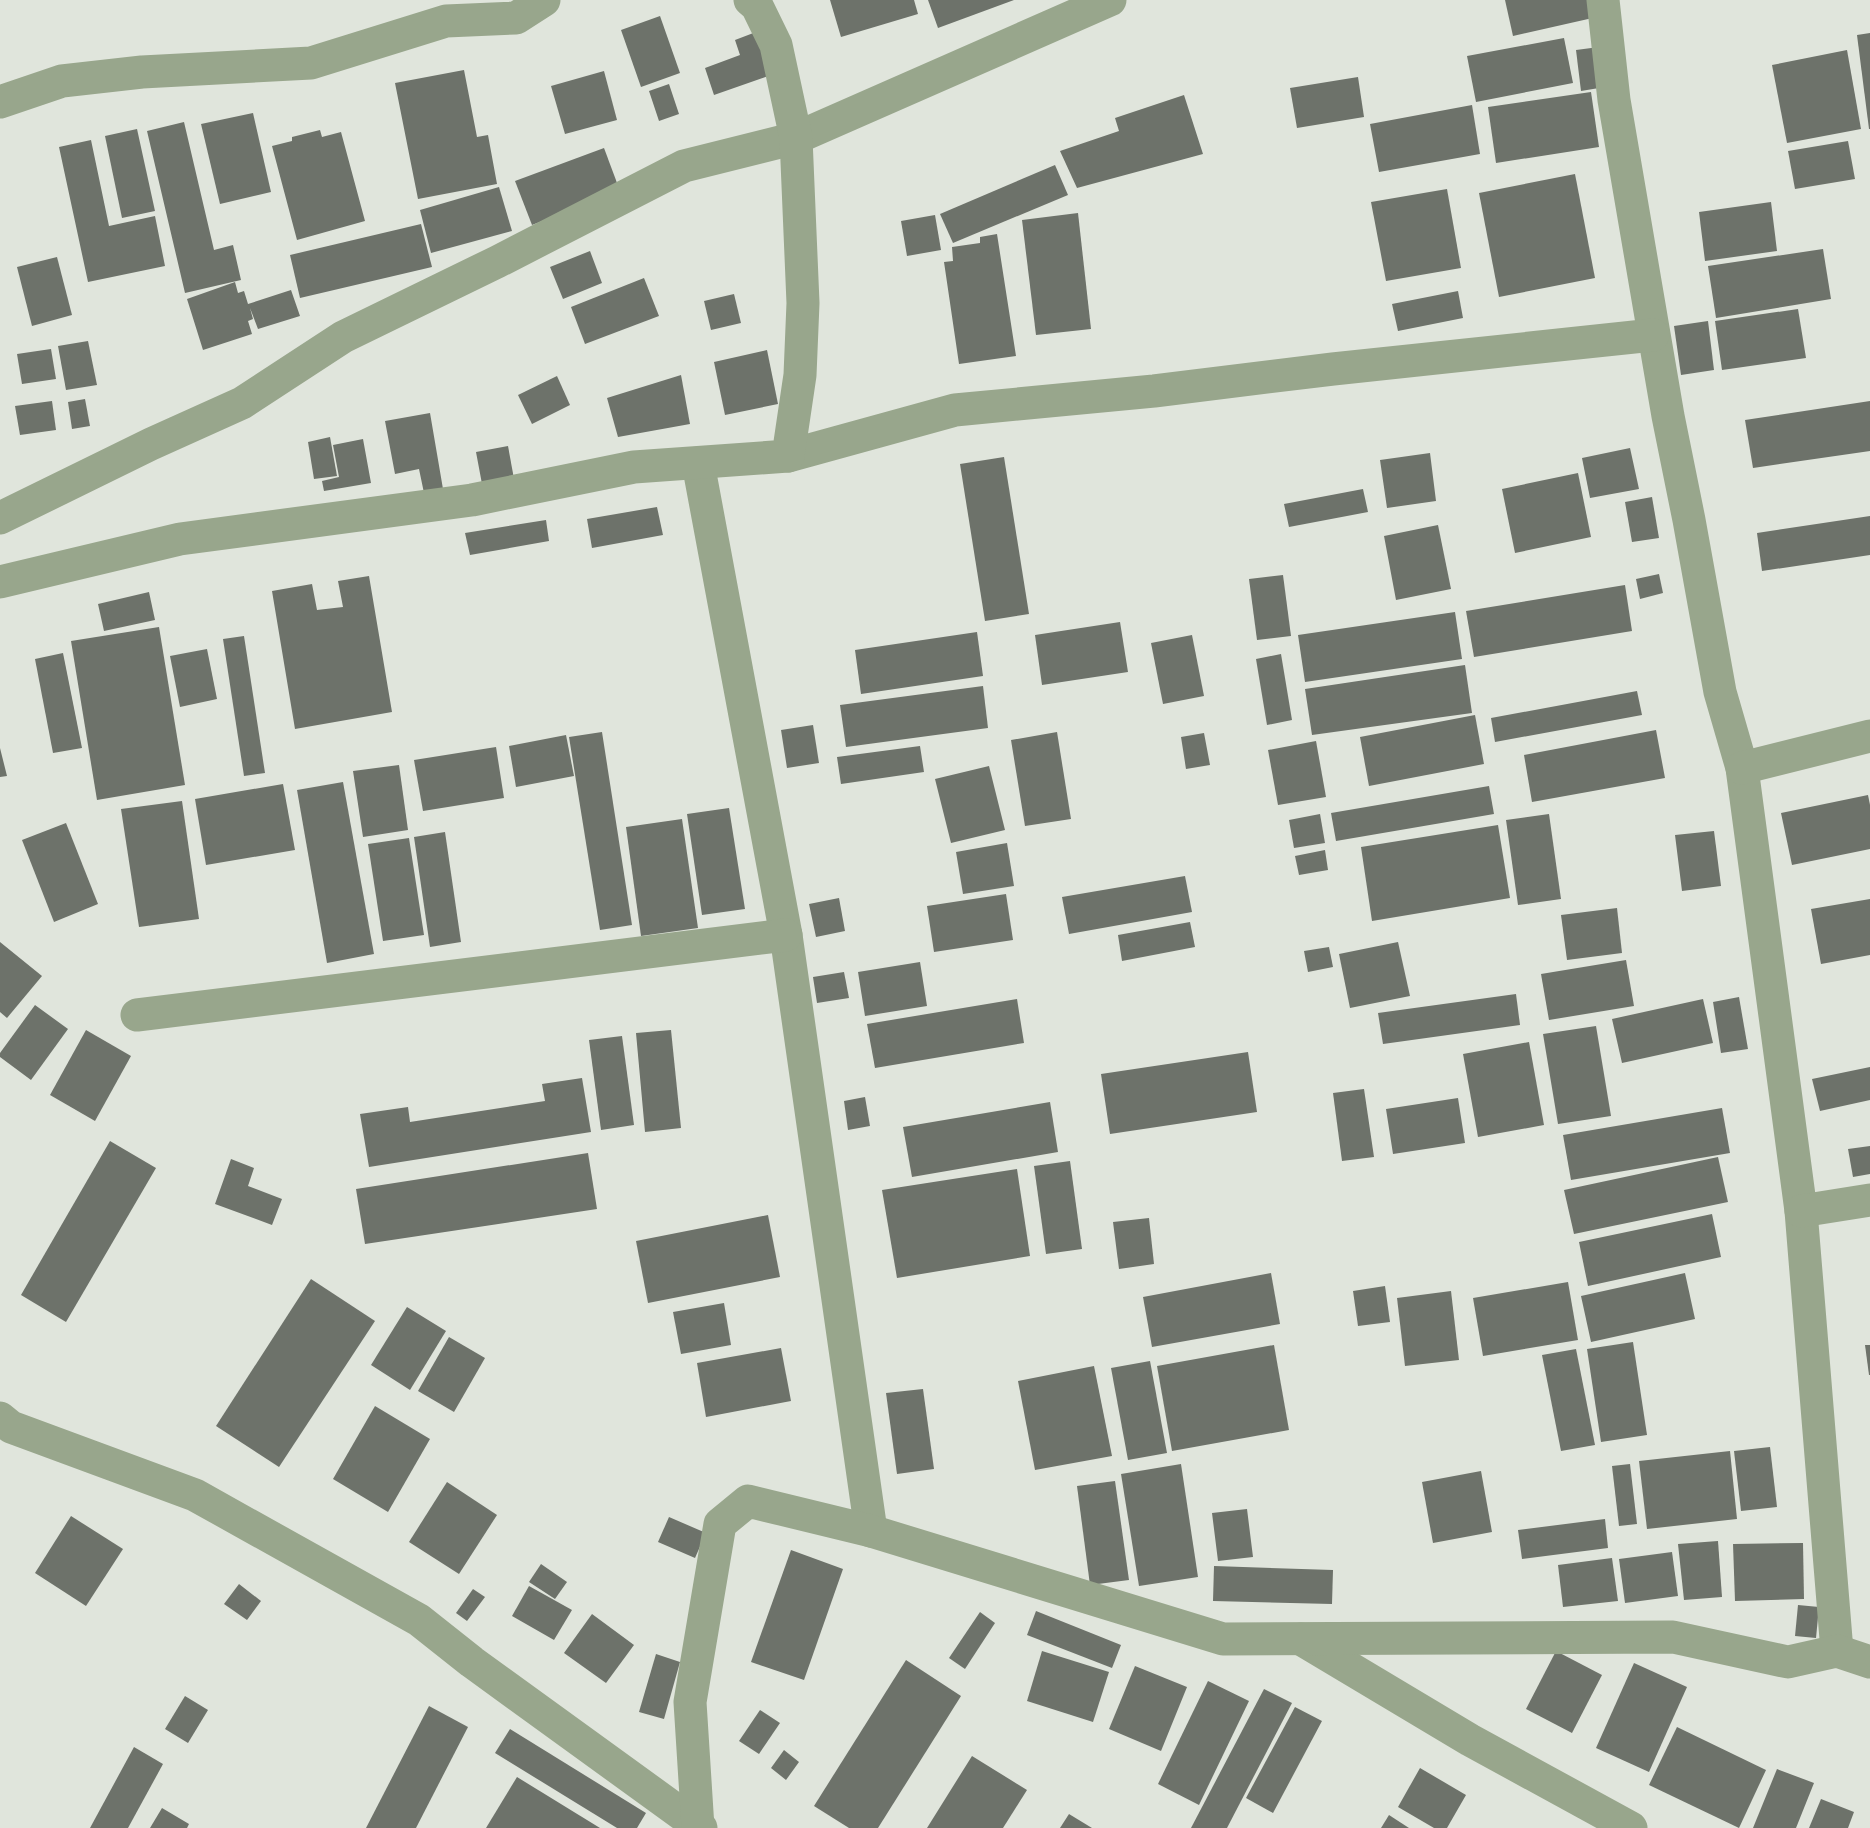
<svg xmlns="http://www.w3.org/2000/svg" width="1870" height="1828" font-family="Poppins,sans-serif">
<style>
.building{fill:#6d726a}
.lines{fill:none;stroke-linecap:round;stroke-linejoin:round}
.minor{stroke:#98a68c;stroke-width:33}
</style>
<rect width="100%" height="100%" fill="#e0e5dc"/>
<!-- building -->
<g class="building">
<polygon points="830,0 914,0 918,14 841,37"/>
<polygon points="928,0 1014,0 938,28"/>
<polygon points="1505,0 1593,0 1597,17 1513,36"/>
<polygon points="660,16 680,73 641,87 621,30"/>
<polygon points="756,32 771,75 714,95 705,68 740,55 735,40"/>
<polygon points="1870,33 1870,129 1869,129 1857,35"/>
<polygon points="1564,38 1573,83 1476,102 1467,56"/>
<polygon points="1599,47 1605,87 1581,91 1576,50"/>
<polygon points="1847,50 1861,129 1787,143 1772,65"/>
<polygon points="464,70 477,137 488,135 497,184 418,199 395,83"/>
<polygon points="604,71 617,120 565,134 551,86"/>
<polygon points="1358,77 1364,117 1297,128 1290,88"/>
<polygon points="669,84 679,114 659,121 649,91"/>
<polygon points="1591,92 1599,147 1496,163 1488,107"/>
<polygon points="1184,95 1203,154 1077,188 1060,151 1119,131 1115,118"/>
<polygon points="1472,105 1480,154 1379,172 1370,124"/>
<polygon points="253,113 271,192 220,204 201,124"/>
<polygon points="184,122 214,250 233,245 241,280 185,293 147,131"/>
<polygon points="137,129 155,211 122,218 105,136"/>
<polygon points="320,130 322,137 341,132 365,221 297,240 272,146 292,141 292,137"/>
<polygon points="91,140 109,226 155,216 165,266 88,282 59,147"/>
<polygon points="1848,141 1855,179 1795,189 1788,151"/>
<polygon points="604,148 620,191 532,225 515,181"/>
<polygon points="1055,165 1068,195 953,243 940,214"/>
<polygon points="1575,174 1595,278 1499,297 1479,193"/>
<polygon points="499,187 512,231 431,253 420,210"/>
<polygon points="1447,189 1461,268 1386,281 1371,202"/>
<polygon points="1771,202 1777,251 1705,261 1699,212"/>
<polygon points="1078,213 1091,329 1036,335 1022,220"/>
<polygon points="935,215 941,250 907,256 901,221"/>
<polygon points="421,224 432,267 300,298 290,255"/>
<polygon points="997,234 1016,356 959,364 944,262 953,261 952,247 980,243 980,237"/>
<polygon points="1823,249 1831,299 1716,318 1708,266"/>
<polygon points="590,251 602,283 563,299 550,267"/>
<polygon points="57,257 72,315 32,326 17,267"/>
<polygon points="644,278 659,316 585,344 571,307"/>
<polygon points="235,282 238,293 244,291 248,304 291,290 300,316 258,329 250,308 253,319 248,321 252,334 203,350 187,299"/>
<polygon points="1458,291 1463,318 1398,331 1392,304"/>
<polygon points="734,294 741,323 711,330 704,301"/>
<polygon points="1798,309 1806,358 1722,370 1715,321"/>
<polygon points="1708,321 1714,370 1681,375 1674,326"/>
<polygon points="88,341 97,385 66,390 58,346"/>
<polygon points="51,349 56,379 22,384 17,354"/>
<polygon points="767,350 778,404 725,415 714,362"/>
<polygon points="681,375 690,424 618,437 607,398"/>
<polygon points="557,376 570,405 532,424 518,395"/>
<polygon points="85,399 90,426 72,429 68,402"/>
<polygon points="52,401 56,430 20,435 15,406"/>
<polygon points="1870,401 1870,451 1753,468 1745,420"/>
<polygon points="430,413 443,489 424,493 419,469 395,474 385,421"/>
<polygon points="330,437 337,476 314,479 308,442"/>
<polygon points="363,439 371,483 324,491 322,481 339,477 333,445"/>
<polygon points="508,446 514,479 482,484 476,452"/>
<polygon points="1630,448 1639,489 1590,498 1582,458"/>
<polygon points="1430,453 1436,501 1387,508 1380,460"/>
<polygon points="1004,457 1029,614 985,621 960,464"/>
<polygon points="1578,473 1591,537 1515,553 1502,489"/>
<polygon points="1363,489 1368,512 1289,527 1284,504"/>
<polygon points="1652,497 1659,538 1632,542 1625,502"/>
<polygon points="657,507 663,535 592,548 587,519"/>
<polygon points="1870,516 1870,555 1762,571 1757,533"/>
<polygon points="546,520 549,541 470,555 465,533"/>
<polygon points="1438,525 1451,589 1396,600 1384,536"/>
<polygon points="1659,574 1663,593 1640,599 1636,579"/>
<polygon points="1283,575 1291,636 1257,640 1249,579"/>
<polygon points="369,576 392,712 295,729 272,591 312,584 317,610 343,607 338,581"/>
<polygon points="1625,585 1632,631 1474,657 1466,611"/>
<polygon points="149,592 155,620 104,631 98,604"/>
<polygon points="1455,612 1462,659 1305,682 1298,635"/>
<polygon points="1120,622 1128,672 1042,685 1035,635"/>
<polygon points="159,627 185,785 97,800 71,641"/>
<polygon points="977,632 983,676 861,694 855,650"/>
<polygon points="1192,635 1204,696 1163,704 1151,643"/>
<polygon points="244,636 265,773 244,776 223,639"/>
<polygon points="207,649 217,699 180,707 170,656"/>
<polygon points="63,653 82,748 53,753 35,659"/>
<polygon points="1281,654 1292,720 1267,725 1256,659"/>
<polygon points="1465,665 1472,713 1312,735 1305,689"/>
<polygon points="983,686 988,728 846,747 840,705"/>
<polygon points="1637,691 1642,715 1495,742 1491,718"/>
<polygon points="1475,715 1484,764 1369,786 1360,737"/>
<polygon points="813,725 819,763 787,768 781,730"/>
<polygon points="1656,730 1665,778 1532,802 1524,755"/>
<polygon points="602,732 632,925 600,930 569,737"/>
<polygon points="1057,732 1071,819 1025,826 1011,740"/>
<polygon points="1204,733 1210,765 1186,769 1181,737"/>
<polygon points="566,735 574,776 516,787 509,746"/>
<polygon points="1316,741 1326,797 1278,805 1268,750"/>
<polygon points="920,746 924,772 841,784 837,757"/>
<polygon points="496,747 504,798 423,811 414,760"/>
<polygon points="0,748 7,776 0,777"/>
<polygon points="399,765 408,830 363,837 353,771"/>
<polygon points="989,766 1005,830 951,843 935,779"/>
<polygon points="343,782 374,954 327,963 297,790"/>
<polygon points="283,784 295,850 206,865 195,799"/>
<polygon points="1489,786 1494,814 1336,841 1331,813"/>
<polygon points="1868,795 1870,805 1870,849 1792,865 1781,813"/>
<polygon points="182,801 199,919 139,927 121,809"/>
<polygon points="729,808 745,909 702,915 687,814"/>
<polygon points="1320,814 1325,843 1294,848 1289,820"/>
<polygon points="1549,814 1561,899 1518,905 1506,820"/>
<polygon points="682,819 698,928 641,936 626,827"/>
<polygon points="66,823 98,904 54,922 22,840"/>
<polygon points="1498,825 1510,898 1372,921 1361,847"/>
<polygon points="1714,831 1721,886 1682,891 1675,835"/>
<polygon points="445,832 461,942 430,947 414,837"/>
<polygon points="409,838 424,935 383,941 368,844"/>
<polygon points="1007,843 1014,886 963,894 956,852"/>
<polygon points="1325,850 1328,870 1299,875 1295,856"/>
<polygon points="1185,876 1192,912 1069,934 1062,897"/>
<polygon points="1006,894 1013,940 934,952 927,906"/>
<polygon points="839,898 845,931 816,937 809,904"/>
<polygon points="1870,899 1870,955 1821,964 1811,909"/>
<polygon points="1617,908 1622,953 1567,960 1561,915"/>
<polygon points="1190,922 1195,947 1122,961 1118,935"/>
<polygon points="0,942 42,976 7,1018 0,1012"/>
<polygon points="1398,942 1410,996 1350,1008 1339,954"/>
<polygon points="1329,947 1333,967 1308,972 1304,951"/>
<polygon points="1626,960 1634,1006 1549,1020 1541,974"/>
<polygon points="920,962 927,1006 865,1016 858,972"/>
<polygon points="844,972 849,998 817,1003 813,977"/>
<polygon points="1516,994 1520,1025 1383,1044 1378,1013"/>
<polygon points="1739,997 1748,1049 1721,1053 1713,1002"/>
<polygon points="1017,999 1024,1043 875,1068 867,1024"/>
<polygon points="1703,999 1713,1043 1622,1063 1612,1019"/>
<polygon points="35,1005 68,1029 31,1080 0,1057 0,1053"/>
<polygon points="1596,1026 1611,1116 1558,1124 1543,1034"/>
<polygon points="86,1030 131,1056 95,1121 50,1095"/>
<polygon points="671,1030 681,1128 645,1132 636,1033"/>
<polygon points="622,1036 634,1125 601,1130 589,1040"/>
<polygon points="1529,1042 1544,1125 1478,1137 1463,1054"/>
<polygon points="1248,1052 1257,1112 1110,1134 1101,1074"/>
<polygon points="1870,1067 1870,1100 1820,1111 1812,1079"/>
<polygon points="582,1078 591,1132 369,1167 360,1114 408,1107 410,1122 545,1101 542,1084"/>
<polygon points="1364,1089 1374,1157 1342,1161 1333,1093"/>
<polygon points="865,1097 870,1126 848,1130 844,1101"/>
<polygon points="1458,1098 1465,1143 1393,1154 1386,1109"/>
<polygon points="1050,1102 1058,1152 912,1177 903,1127"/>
<polygon points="1722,1108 1730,1153 1571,1180 1563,1135"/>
<polygon points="110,1141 156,1168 66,1322 21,1295"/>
<polygon points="1870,1146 1870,1174 1853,1177 1848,1149"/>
<polygon points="588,1153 597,1209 365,1244 356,1189"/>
<polygon points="1718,1157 1728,1202 1574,1234 1564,1190"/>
<polygon points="231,1159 254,1168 248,1186 282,1199 272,1225 215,1204"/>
<polygon points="1070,1161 1082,1249 1046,1254 1034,1166"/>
<polygon points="1017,1169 1030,1256 897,1278 882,1190"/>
<polygon points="1712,1214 1721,1257 1588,1286 1579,1242"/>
<polygon points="768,1215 780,1277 648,1303 636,1241"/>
<polygon points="1149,1218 1154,1264 1119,1269 1113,1222"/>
<polygon points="1271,1273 1280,1324 1152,1347 1143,1297"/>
<polygon points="1685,1273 1695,1319 1591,1342 1581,1296"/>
<polygon points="311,1279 375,1321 279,1467 216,1426"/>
<polygon points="1568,1282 1578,1340 1483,1356 1473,1298"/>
<polygon points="1385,1286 1390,1322 1358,1326 1353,1291"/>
<polygon points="1451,1291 1459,1360 1405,1366 1397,1298"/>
<polygon points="724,1303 731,1345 681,1354 673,1312"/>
<polygon points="407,1307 446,1331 410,1390 371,1365"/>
<polygon points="449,1337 485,1358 454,1412 418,1391"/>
<polygon points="1633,1342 1647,1435 1601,1442 1587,1349"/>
<polygon points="1274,1345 1289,1430 1172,1451 1157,1366"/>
<polygon points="1865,1345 1870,1345 1870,1375 1869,1375"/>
<polygon points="781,1348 791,1401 706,1417 697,1363"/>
<polygon points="1576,1349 1595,1445 1561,1451 1542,1355"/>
<polygon points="1150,1361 1167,1453 1128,1460 1111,1368"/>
<polygon points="1094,1366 1112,1456 1035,1470 1018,1381"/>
<polygon points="923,1389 934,1469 897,1474 886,1393"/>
<polygon points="375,1406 430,1439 388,1512 333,1479"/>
<polygon points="1770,1447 1777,1507 1741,1511 1734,1451"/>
<polygon points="1730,1451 1737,1519 1647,1529 1639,1461"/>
<polygon points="1181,1464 1198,1577 1139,1586 1121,1474"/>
<polygon points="1630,1464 1637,1524 1619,1526 1612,1466"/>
<polygon points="1481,1471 1492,1532 1433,1543 1422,1482"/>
<polygon points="1115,1481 1129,1580 1090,1585 1077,1486"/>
<polygon points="447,1482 497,1515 459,1574 409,1542"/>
<polygon points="1247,1509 1253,1557 1218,1561 1212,1513"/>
<polygon points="71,1516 123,1549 86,1606 35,1573"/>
<polygon points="669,1517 706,1533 695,1558 658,1542"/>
<polygon points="1605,1519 1608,1548 1522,1559 1518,1530"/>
<polygon points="1718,1541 1722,1597 1684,1600 1678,1544"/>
<polygon points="1803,1543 1804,1599 1735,1601 1733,1544"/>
<polygon points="791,1550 843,1569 804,1680 751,1662"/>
<polygon points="1672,1552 1678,1596 1625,1603 1619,1559"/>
<polygon points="1612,1558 1618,1601 1563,1607 1558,1565"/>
<polygon points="541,1564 567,1582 555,1599 529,1582"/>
<polygon points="1214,1566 1333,1570 1332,1604 1213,1601"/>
<polygon points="239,1584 261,1601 247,1620 224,1604"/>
<polygon points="529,1586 572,1610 554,1640 512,1616"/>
<polygon points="473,1589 485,1597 467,1621 456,1613"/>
<polygon points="1798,1605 1819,1607 1816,1638 1795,1636"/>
<polygon points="1036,1611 1121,1645 1112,1668 1027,1635"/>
<polygon points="980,1612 995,1623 965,1669 949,1658"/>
<polygon points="592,1614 634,1645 606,1683 564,1653"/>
<polygon points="1042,1651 1109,1672 1093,1722 1027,1701"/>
<polygon points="1556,1651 1602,1675 1572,1733 1526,1709"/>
<polygon points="656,1654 680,1662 664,1719 639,1712"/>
<polygon points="906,1660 961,1696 878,1828 849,1828 814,1806"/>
<polygon points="1634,1663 1687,1687 1649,1772 1596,1748"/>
<polygon points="1135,1666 1187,1687 1161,1751 1109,1729"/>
<polygon points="1208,1681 1249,1701 1199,1805 1158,1784"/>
<polygon points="1264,1689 1292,1703 1227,1828 1191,1828"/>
<polygon points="185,1696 208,1710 188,1743 165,1729"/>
<polygon points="429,1706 468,1727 416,1828 366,1828"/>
<polygon points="1295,1707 1322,1721 1273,1813 1246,1798"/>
<polygon points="760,1710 780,1723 759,1754 739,1741"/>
<polygon points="1677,1727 1766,1770 1739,1828 1649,1785"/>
<polygon points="510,1729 646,1813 637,1828 617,1828 495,1753"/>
<polygon points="134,1747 163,1764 128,1828 90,1828"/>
<polygon points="784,1750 799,1762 786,1780 771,1768"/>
<polygon points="972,1756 1027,1790 1003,1828 927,1828"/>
<polygon points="1420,1768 1466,1795 1447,1828 1434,1828 1398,1807"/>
<polygon points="1777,1769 1814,1783 1796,1828 1753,1828"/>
<polygon points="517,1777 600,1828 486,1828"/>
<polygon points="1821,1799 1854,1812 1848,1828 1809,1828"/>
<polygon points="162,1808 189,1824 187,1828 150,1828"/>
<polygon points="1069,1814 1092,1828 1060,1828"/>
<polygon points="1389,1815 1409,1828 1381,1828"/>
</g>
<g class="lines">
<!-- minor -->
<g class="minor">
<polyline points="1603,0 1614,100 1668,416 1689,520 1720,692 1742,768 1801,1211 1837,1651"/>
<polyline points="0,102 62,81 142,72 311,63 446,21 516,18 544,0"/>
<polyline points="788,456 955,410 1154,391 1333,369 1653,335"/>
<polyline points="698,463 786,935 871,1531"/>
<polyline points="0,518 151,444 242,403 343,337 497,262 684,166 796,138 1110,0"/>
<polyline points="0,582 180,539 472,500 634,467 788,456 800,375 803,303 796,138 776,45 757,6 750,0"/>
<polyline points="1742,768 1870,736"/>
<polyline points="137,1015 786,935"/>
<polyline points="1801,1211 1870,1200"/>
<polyline points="0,1418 11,1427 195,1495 419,1620 472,1662 701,1828"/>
<polyline points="1301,1639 1470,1740 1631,1828"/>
<polyline points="698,1828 690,1702 720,1524 748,1501 871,1531 1223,1639 1673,1637 1788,1662 1837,1651 1870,1662"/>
</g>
</g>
</svg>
